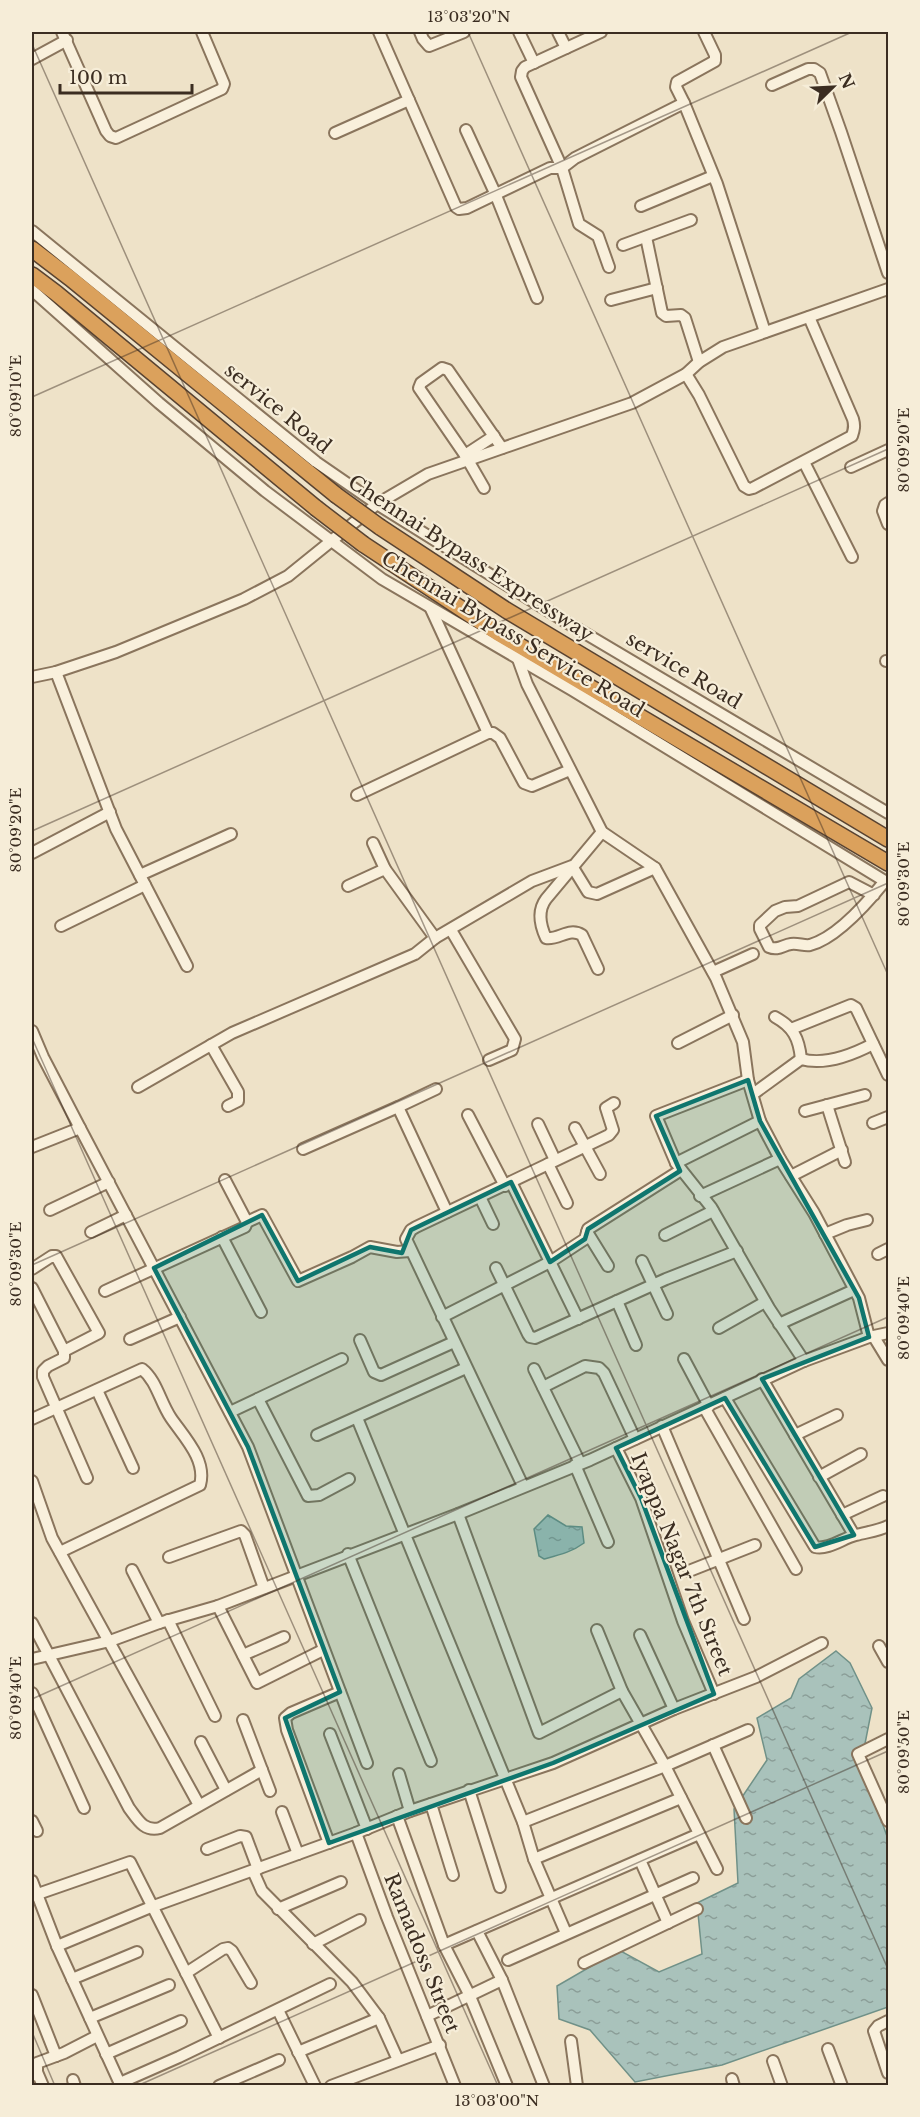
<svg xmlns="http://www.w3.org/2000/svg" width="920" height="2117" font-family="'Libre Baskerville',serif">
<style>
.water{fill:url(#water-ripples);stroke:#709188;stroke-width:1.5}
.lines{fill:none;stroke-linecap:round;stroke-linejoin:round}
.minor-casing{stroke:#8a755d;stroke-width:14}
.highway-casing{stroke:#594331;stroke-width:18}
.minor{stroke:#f9f0dc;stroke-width:10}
.highway{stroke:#dba15c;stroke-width:15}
.highway-bridge-casing{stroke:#594331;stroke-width:18;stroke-linecap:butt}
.highway-bridge{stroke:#dba15c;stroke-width:15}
.marked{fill:#0f766e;fill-opacity:0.2;stroke:#0f766e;stroke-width:4.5;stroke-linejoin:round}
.ticks{fill:none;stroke:#3b2d21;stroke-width:1.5;stroke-opacity:0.45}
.labels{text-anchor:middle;stroke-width:4.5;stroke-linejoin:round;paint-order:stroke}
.street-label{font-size:20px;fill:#3b2d21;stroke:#f6edd8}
.neatline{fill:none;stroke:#3b2d21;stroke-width:2}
.ticks-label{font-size:15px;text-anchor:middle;fill:#3b2d21}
</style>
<defs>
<pattern id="water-ripples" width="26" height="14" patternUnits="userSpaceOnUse" patternTransform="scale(1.5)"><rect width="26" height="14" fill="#a9c2bb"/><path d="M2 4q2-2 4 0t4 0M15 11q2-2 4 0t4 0" fill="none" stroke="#8b9e98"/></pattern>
</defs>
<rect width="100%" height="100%" fill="#eee2c8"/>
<!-- water -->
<g class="water">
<path d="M 548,1515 L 566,1526 L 582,1527 L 584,1543 C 572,1552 559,1555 544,1559 L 539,1556 L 534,1529 Z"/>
<polygon points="836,1651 850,1663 872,1708 861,1764 888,1839 888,2007 722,2065 635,2082 590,2030 559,2019 557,1986 619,1950 659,1972 702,1954 697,1903 738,1883 734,1809 767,1760 757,1718 791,1698 799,1679"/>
</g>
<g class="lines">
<!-- minor casing -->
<g class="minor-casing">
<g id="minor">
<polyline points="62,32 106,131 110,136 116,138 222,89 224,84 202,32"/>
<polyline points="379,32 456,207 459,209 467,208 550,168 562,168 575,158 684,103 717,184 765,332"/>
<polyline points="420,32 423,39 429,46 464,32"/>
<polyline points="519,32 534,63"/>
<polyline points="558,32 566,48"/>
<polyline points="601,32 525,67 522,71 521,77 562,168 579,224 598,236 609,267"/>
<polyline points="32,59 67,40"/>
<polyline points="772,85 808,69 814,69 820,73 841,132 888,273"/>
<polyline points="684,103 676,87 677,82 715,61 715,55 704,32"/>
<polyline points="466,130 495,193 537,298"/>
<polyline points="335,133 409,100"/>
<polyline points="641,206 713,176"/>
<polyline points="32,231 316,462 377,504 566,622 888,813"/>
<polyline points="646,237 662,313 666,316 681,315 685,318 699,362"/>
<polyline points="623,245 691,220"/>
<polyline points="32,290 159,403 265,491 382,579 572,690 888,883"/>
<polyline points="611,300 657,288"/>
<path d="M 686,374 L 699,395 L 744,486 L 749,489 L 753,488 L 852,436 C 854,430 855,426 853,419 L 809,317"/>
<polyline points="465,455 494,436"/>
<polyline points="804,462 852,557"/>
<polyline points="851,467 888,450"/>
<polyline points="484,488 465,455 419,388 421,383 442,368 448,370 502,448"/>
<polyline points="888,503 885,505 883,511 888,524"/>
<polyline points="431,609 488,733"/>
<polyline points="518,659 527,684 602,832 655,868 716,978 743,1042 748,1080 760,1121 780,1159 814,1213 859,1298 869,1337"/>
<polyline points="886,661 888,661"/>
<polyline points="56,672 116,829 187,966"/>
<polyline points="32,677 56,672 116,652 244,599 288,576 377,504 428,474 632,403 686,374 699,362 723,347 888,289"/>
<polyline points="357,795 488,733 493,733 500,738 524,783 532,786 570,770"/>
<polyline points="373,843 385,869 435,938 532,881 572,866 588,892 597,894 655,868"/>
<polyline points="32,853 110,812"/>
<polyline points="140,875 231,834"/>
<polyline points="348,886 385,869"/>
<path d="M 874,895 L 849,882 L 798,906 L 785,907 L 775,911 L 760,925 L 760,929 L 769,947 C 778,951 783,945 791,944 C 798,943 804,946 810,945 C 836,938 868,902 885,881"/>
<polyline points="61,926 145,885"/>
<polyline points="451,930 515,1039 512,1050 489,1060"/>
<path d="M 598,969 L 582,935 C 569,927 559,940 546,938 C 540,925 537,911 546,899 L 602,832"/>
<polyline points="713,972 753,954"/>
<path d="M 775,1017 C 793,1027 799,1038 801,1059"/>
<polyline points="791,1029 851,1005 856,1008 888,1075"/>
<polyline points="32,1031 43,1057 80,1128"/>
<polyline points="678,1043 733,1015"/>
<polyline points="211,1045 238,1092 238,1101 228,1106"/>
<polyline points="748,1080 656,1116 676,1163 711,1207 769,1308 804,1361"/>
<polyline points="138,1087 232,1033 415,954 435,938"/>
<path d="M 753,1094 L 801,1059 C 825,1066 852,1055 873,1044"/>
<polyline points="827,1105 845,1162"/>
<polyline points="398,1107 436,1089"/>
<polyline points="805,1111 865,1095"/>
<polyline points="468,1115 505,1186"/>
<polyline points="873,1123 888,1117"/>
<polyline points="538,1124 555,1160"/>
<polyline points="575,1128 600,1174"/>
<polyline points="32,1147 80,1128 248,1447 367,1763"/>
<polyline points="303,1149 398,1107 447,1212"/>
<polyline points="676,1163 760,1121"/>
<polyline points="548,1164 567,1203"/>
<polyline points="791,1176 842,1150"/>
<polyline points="511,1182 578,1319"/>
<polyline points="700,1196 780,1159"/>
<polyline points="480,1197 493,1224"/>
<polyline points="50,1210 109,1182"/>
<polyline points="247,1222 262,1215 298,1281 352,1257 370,1247 397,1252 410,1251"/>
<polyline points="91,1232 126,1215"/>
<polyline points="587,1232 608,1266"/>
<polyline points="825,1234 847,1225 867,1220"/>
<polyline points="665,1235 713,1211"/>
<polyline points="222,1237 261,1312"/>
<polyline points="878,1254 888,1249"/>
<polyline points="642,1261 667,1314"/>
<polyline points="496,1268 528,1334 530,1337 535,1338 666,1279 737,1251"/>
<polyline points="32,1269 52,1256 56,1256 99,1333 64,1351 64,1358 48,1366 43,1371 43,1377 87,1478"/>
<polyline points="32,1288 64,1351"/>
<polyline points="105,1291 245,1227 247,1222 225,1180"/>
<polyline points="617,1301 636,1345"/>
<polyline points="442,1317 550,1262 585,1239 588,1229 681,1170"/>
<polyline points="779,1324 854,1290"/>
<polyline points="719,1328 765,1302"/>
<polyline points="874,1337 888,1360"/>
<polyline points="130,1339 180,1317"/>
<polyline points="360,1340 374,1372 381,1375 454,1342"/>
<polyline points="684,1359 709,1406"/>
<polyline points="534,1369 580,1463"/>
<polyline points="762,1379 854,1535"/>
<polyline points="543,1387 585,1366 599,1368 604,1373 635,1439"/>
<polyline points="97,1390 133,1468"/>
<path d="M 725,1398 L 815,1547 C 829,1550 843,1538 856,1535 C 867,1532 878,1531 888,1526"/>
<polyline points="258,1399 308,1496 319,1495 349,1479"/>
<polyline points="704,1407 796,1569"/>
<polyline points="230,1412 342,1359"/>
<polyline points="357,1418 523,1822 534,1859 566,1933"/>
<path d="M 32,1419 L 142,1369 C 157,1381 160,1402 171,1418 C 184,1437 207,1460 200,1485 L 60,1552"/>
<polyline points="662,1426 744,1619"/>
<polyline points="317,1435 466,1368"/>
<polyline points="795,1435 837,1415"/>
<polyline points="616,1448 641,1498 683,1621 714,1694"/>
<polyline points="575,1465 608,1542"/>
<polyline points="819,1477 861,1454"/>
<polyline points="32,1481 52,1538 199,1805"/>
<polyline points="523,1486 406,1239 411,1230 416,1227 609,1135 613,1130 606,1108 614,1103"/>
<polyline points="458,1514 539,1733 622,1691"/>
<polyline points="842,1515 883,1496"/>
<polyline points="348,1554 431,1761"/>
<polyline points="169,1557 241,1531 245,1535 264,1588"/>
<polyline points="132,1570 159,1623"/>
<polyline points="689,1571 755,1545"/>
<polyline points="218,1606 257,1683 323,1650"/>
<polyline points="168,1620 215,1716"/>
<path d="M 32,1623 L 129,1808 C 138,1820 144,1832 160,1828 L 262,1770"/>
<polyline points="597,1630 622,1691 665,1766 717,1869"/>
<polyline points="640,1635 674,1709"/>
<polyline points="879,1646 888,1662"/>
<polyline points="243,1655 284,1637"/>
<polyline points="32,1659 110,1641 159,1623 218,1606 458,1514 590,1460 804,1361 869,1337 888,1333"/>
<polyline points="32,1693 84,1808"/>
<polyline points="243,1720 270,1791"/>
<polyline points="330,1734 367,1829"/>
<polyline points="888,1739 858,1754 888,1821"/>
<polyline points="201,1742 226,1790"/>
<polyline points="713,1745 746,1818"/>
<polyline points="399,1774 410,1811"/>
<polyline points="469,1790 500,1887"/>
<polyline points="431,1804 453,1875"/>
<polyline points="282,1812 298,1854"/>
<polyline points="397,1816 444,1945 469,1994 507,2086"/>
<polyline points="32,1821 37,1831"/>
<polyline points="523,1822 665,1766 748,1730"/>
<polyline points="356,1833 387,1917 455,2086"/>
<polyline points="329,1843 287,1730 285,1718 291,1713 340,1692"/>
<polyline points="207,1849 240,1836 246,1837 258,1869"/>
<polyline points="534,1859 681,1798"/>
<polyline points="640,1860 668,1923"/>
<polyline points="253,1871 262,1891 352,1982 379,2018 398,2060"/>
<polyline points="32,1881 57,1946 121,2086"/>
<polyline points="32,1896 130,1862 219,2038"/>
<polyline points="278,1909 341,1882"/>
<polyline points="477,1931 502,1980 544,2086"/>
<polyline points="313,1944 360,1920"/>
<polyline points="444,1945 699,1834"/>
<polyline points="57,1946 151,1907 356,1833 410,1811 553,1763 674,1709 756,1677 822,1643"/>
<polyline points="508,1960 693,1878"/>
<polyline points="584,1963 697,1909"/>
<polyline points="186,1973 223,1949 228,1948 232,1951 251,1983"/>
<polyline points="72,1979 137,1952"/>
<polyline points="32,1995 56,2056"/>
<polyline points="278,2010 315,2086"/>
<polyline points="427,2016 502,1980"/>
<polyline points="90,2018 169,1985"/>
<polyline points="888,2021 878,2026 874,2031 888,2073"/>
<polyline points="571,2041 577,2086"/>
<polyline points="828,2049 842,2086"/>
<polyline points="298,2052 379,2018"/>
<polyline points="106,2054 181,2021"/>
<polyline points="773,2061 782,2086"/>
<polyline points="37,2072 43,2086"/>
<polyline points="32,2076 37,2072 37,2063 64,2053 97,2036"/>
<polyline points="732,2079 734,2086"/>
<polyline points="73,2080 75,2086"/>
<polyline points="120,2083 179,2057 330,1984"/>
<polyline points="219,2086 279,2060"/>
<polyline points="331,2086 440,2045"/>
</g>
</g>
<!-- highway casing -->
<g class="highway-casing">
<g id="highway">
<polyline points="32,249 70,278 336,495"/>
<polyline points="32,275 56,293 316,508"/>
<polyline points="380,527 506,610 888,839"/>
<polyline points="363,544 498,633 888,863"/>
</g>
</g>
<!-- minor -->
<use href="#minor" class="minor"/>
<!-- highway -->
<use href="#highway" class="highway"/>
<!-- highway-bridge casing -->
<g class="highway-bridge-casing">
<g id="highway-bridge">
<polyline points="336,495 380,527"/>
<polyline points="316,508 363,544"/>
</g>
</g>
<!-- highway-bridge -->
<use href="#highway-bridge" class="highway-bridge"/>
</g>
<!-- marked area -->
<path class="marked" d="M 748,1080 L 760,1121 L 859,1298 L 869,1337 L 762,1379 L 854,1535 L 815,1547 L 725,1398 L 616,1448 L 641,1498 L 714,1694 L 553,1763 L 329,1843 L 285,1718 L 340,1692 L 248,1447 L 154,1268 L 262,1215 L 298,1281 L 370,1247 L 402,1253 L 411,1230 L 511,1182 L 550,1262 L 585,1239 L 588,1229 L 680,1171 L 656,1116 Z"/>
<!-- ticks -->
<path class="ticks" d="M 468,32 L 888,975M 32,44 L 888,1969M 32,397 L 852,32M 32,831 L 888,449M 32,1038 L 498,2086M 32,1265 L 888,883M 32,1699 L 888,1317M 32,2032 L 55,2086M 137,2086 L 888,1751"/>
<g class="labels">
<!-- street labels -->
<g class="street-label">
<text transform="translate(278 408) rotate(39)" y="7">service Road</text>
<text transform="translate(471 558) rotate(33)" y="7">Chennai Bypass Expressway</text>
<text transform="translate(513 634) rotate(31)" y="7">Chennai Bypass Service Road</text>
<text transform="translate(684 670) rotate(31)" y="7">service Road</text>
<text transform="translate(682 1564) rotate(68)" y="7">Iyappa Nagar 7th Street</text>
<text transform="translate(422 1953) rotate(68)" y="7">Ramadoss Street</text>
</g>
</g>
<!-- border -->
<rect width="920" height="2117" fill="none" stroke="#f6edd8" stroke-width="66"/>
<!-- north arrow -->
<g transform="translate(833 87) rotate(66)" stroke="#f6edd8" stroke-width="4.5" paint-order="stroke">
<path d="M0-4.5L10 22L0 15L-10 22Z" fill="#3b2d21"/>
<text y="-9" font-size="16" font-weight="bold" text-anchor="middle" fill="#3b2d21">N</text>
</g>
<!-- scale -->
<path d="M60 84v9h132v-9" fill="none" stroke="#3b2d21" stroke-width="3"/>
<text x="69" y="84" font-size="18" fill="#3b2d21" stroke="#f6edd8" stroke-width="4.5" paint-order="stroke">100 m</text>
<rect x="33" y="33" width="854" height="2051" class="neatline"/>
<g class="ticks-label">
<text x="469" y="22">13°03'20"N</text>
<text transform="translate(16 396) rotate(-90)" y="5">80°09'10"E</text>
<text transform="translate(904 450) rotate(-90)" y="5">80°09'20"E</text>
<text transform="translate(16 830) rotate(-90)" y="5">80°09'20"E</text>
<text transform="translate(904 884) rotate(-90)" y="5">80°09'30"E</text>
<text transform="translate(16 1264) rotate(-90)" y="5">80°09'30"E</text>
<text transform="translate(904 1318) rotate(-90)" y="5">80°09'40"E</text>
<text transform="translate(16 1698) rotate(-90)" y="5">80°09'40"E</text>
<text transform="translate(904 1752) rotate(-90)" y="5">80°09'50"E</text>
<text x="497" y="2106">13°03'00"N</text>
</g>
</svg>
